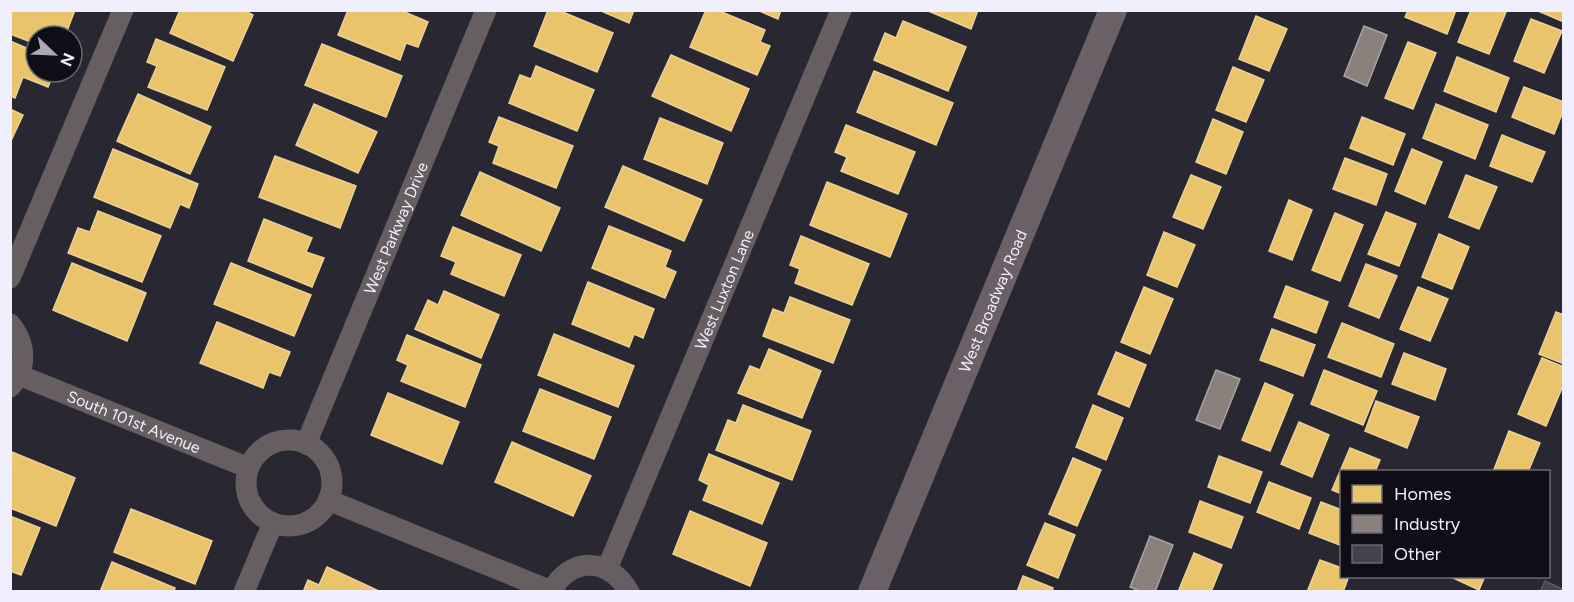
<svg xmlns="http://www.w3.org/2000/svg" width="1574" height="602" font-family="Figtree,sans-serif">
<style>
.homes{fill:#e9c46a;stroke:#ebd196;stroke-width:1.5}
.industry{fill:#8a817c;stroke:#a9a2a3;stroke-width:1.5}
.building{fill:#44434c;stroke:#5e5c66;stroke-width:1.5}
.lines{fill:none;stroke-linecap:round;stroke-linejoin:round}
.minor{stroke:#665e60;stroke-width:21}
.secondary{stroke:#6a6065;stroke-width:28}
.labels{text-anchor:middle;stroke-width:6;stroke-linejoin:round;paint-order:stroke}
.street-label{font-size:16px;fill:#f1effd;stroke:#0f0e16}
</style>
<rect width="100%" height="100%" fill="#292732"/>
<!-- homes -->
<g class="homes">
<polygon points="10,10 75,10 65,36 36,36 36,44 10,34"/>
<polygon points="180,10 244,10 253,15 233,61 170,33"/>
<polygon points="348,10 400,10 428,22 418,47 406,43 400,60 338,35"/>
<polygon points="548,10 558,10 613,33 597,72 534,46"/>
<polygon points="599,10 634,10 629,23"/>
<polygon points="706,10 717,10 765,30 760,42 770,46 757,75 690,47"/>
<polygon points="757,10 781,10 778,19"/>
<polygon points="926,10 978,10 971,29"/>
<polygon points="1408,10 1456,10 1447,34 1405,17"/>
<polygon points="1471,10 1506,12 1489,54 1458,42"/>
<polygon points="1536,10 1564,10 1564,22"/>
<polygon points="1256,16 1287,29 1269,71 1239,59"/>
<polygon points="1531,19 1562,31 1544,73 1514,61"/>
<polygon points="903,21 966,47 948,91 874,60 885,33 896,38"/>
<polygon points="156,39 225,67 207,110 148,87 157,66 147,62"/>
<polygon points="10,41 36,52 36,72 54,72 48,87 23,77 15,98 10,96"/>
<polygon points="1408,42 1436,53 1413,109 1385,98"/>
<polygon points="322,44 402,76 386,117 305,85"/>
<polygon points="671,55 749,89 731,131 652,96"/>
<polygon points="1457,57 1509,78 1496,112 1444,91"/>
<polygon points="536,66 594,90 577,131 509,103 520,75 531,79"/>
<polygon points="1233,67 1264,80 1246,122 1216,110"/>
<polygon points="874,71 953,103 936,145 857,112"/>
<polygon points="1524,87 1564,102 1564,109 1554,134 1512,117"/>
<polygon points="138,94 211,127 190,174 117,141"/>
<polygon points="314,104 377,132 358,173 296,145"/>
<polygon points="1436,104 1488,125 1475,159 1423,138"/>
<polygon points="10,109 23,115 10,143"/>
<polygon points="499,117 573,146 556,188 493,163 499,146 489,142"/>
<polygon points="1362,117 1405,134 1393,165 1350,148"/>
<polygon points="660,118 723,143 707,184 644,159"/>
<polygon points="1213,119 1243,132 1226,174 1196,162"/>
<polygon points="846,125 915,152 898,194 841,171 847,157 835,152"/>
<polygon points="1502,135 1545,152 1532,182 1490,166"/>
<polygon points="113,149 198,184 189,208 180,204 170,228 94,197"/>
<polygon points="1412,149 1442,162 1425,204 1395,191"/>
<polygon points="275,156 356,186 340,228 259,197"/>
<polygon points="1345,158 1387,174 1376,205 1333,189"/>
<polygon points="623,166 702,200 684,241 605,207"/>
<polygon points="480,172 560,208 541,251 461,215"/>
<polygon points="1191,175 1221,187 1203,229 1173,217"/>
<polygon points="1466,175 1497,187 1479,229 1449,217"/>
<polygon points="827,182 907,214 890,257 810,225"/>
<polygon points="1289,200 1312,210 1292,260 1269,251"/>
<polygon points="98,211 161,236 142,282 68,253 78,228 90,232"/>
<polygon points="1386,212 1416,224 1399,266 1368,254"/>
<polygon points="1335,213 1363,225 1340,281 1312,270"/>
<polygon points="264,219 312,238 306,252 324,258 312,287 248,261"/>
<polygon points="609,226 671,251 665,267 676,272 665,298 592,268"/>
<polygon points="453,227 521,255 504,296 451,274 456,262 441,256"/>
<polygon points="1164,232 1195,245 1177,287 1147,275"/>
<polygon points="1439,234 1469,247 1452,289 1422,277"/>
<polygon points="801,236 869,264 852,305 795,283 800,269 790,265"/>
<polygon points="72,263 146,293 127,341 53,310"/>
<polygon points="231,263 311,295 294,336 214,304"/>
<polygon points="1366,264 1397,276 1379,318 1349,306"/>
<polygon points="588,282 654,309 643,338 634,334 629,347 572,324"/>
<polygon points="1286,286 1328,302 1316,333 1274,317"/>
<polygon points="1144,287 1173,299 1150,354 1121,342"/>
<polygon points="1418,287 1448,299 1430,341 1400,329"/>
<polygon points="444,291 499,315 481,358 415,329 428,300 438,305"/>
<polygon points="790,297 850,320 833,363 763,336 773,309 784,313"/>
<polygon points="1556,312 1564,315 1564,364 1539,354"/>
<polygon points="217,322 290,352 280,376 269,372 263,388 200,363"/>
<polygon points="1342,323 1394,344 1381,377 1328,357"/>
<polygon points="1272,329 1315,345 1303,376 1260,360"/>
<polygon points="554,334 634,366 618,407 538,375"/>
<polygon points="407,335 481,365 465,407 401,381 408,365 397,360"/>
<polygon points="769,349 821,371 802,418 738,393 750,366 760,370"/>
<polygon points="1116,352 1146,365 1129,407 1098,394"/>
<polygon points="1404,353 1446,369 1435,400 1392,384"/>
<polygon points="1542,358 1564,367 1564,383 1546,426 1518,414"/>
<polygon points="1324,370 1377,391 1363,425 1311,404"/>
<polygon points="1265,383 1293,395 1270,451 1242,440"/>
<polygon points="540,389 611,417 594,459 523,431"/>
<polygon points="388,393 459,422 442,464 371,435"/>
<polygon points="1376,401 1419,417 1407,448 1365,431"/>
<polygon points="743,405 811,431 792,480 716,450 728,420 736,423"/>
<polygon points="1093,405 1123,418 1106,460 1076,447"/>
<polygon points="1299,422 1329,435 1312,477 1281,464"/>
<polygon points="1509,431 1540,443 1528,472 1493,472"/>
<polygon points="512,442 591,476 573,516 495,482"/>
<polygon points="1350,448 1380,460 1375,472 1342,472 1342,494 1332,490"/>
<polygon points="12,452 75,478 56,526 10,508"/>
<polygon points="709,454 779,483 762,524 703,500 709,485 699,480"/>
<polygon points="1219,456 1262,472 1250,503 1208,487"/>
<polygon points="1073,458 1101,470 1077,526 1049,514"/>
<polygon points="1269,482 1311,498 1299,529 1257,512"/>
<polygon points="1200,501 1243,517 1231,548 1189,532"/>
<polygon points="1321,502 1342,510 1342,546 1309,533"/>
<polygon points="131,509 212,541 195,584 114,552"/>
<polygon points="690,511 767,543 750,586 673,554"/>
<polygon points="10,516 40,528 21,575 10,571"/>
<polygon points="1045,523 1075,535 1058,578 1027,565"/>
<polygon points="1194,553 1222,565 1211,592 1178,592"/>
<polygon points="1320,560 1342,568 1342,576 1349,576 1343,592 1307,592"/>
<polygon points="112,562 175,588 174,592 100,592"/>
<polygon points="327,567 381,592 303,592 308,580 319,585"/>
<polygon points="1023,576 1053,588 1052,592 1017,592"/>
<polygon points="1449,576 1485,576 1479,590"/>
</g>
<!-- industry -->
<g class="industry">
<polygon points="1364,26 1387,35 1367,86 1344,76"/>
<polygon points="1216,370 1240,379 1220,429 1196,420"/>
<polygon points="1150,536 1173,545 1155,592 1142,592 1130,587"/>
</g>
<!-- building -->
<polygon class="building" points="1545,581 1564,590 1564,592 1540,592"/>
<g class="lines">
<!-- minor -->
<g class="minor">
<polyline points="10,278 123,10"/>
<path d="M 10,324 C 26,343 28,368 10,387"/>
<path id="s1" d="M 19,375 L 249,468"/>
<circle cx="289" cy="483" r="43"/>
<path id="s2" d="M 306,444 L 486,10"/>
<polyline points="328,500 551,591"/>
<path id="s3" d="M 607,569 L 841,10"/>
<polyline points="244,592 273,523"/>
<path d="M 551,592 C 569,556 610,557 629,592"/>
</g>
<!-- secondary -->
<path class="secondary" id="s4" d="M 872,592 L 1113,10"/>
</g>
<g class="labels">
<!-- street labels -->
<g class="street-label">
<text dy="6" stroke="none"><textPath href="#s2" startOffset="234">West Parkway Drive</textPath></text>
<text dy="6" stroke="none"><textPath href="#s3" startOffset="303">West Luxton Lane</textPath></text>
<text dy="6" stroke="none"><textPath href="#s4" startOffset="315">West Broadway Road</textPath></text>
<text dy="6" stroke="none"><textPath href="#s1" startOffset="124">South 101st Avenue</textPath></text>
</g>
</g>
<!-- border -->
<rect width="1574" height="602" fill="none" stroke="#f1effd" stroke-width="24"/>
<!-- legend -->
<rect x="1340" y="470" width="210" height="108" fill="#0f0e16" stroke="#696872" stroke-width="1.5"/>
<rect x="1352" y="485" width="30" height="18" fill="#e9c46a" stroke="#696872" stroke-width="1.5"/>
<text x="1394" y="500" font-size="18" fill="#f1effd">Homes</text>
<rect x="1352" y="515" width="30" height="18" fill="#8a817c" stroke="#696872" stroke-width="1.5"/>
<text x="1394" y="530" font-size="18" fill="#f1effd">Industry</text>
<rect x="1352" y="545" width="30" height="18" fill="#44434c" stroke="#696872" stroke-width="1.5"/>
<text x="1394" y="560" font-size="18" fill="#f1effd">Other</text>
<!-- north arrow -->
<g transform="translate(54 54) rotate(113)"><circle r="28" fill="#0f0e16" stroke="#696872" stroke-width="1.5"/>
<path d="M0-4.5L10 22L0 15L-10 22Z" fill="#aba9b6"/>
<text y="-9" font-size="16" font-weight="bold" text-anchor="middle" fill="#f1effd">N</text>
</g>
</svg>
